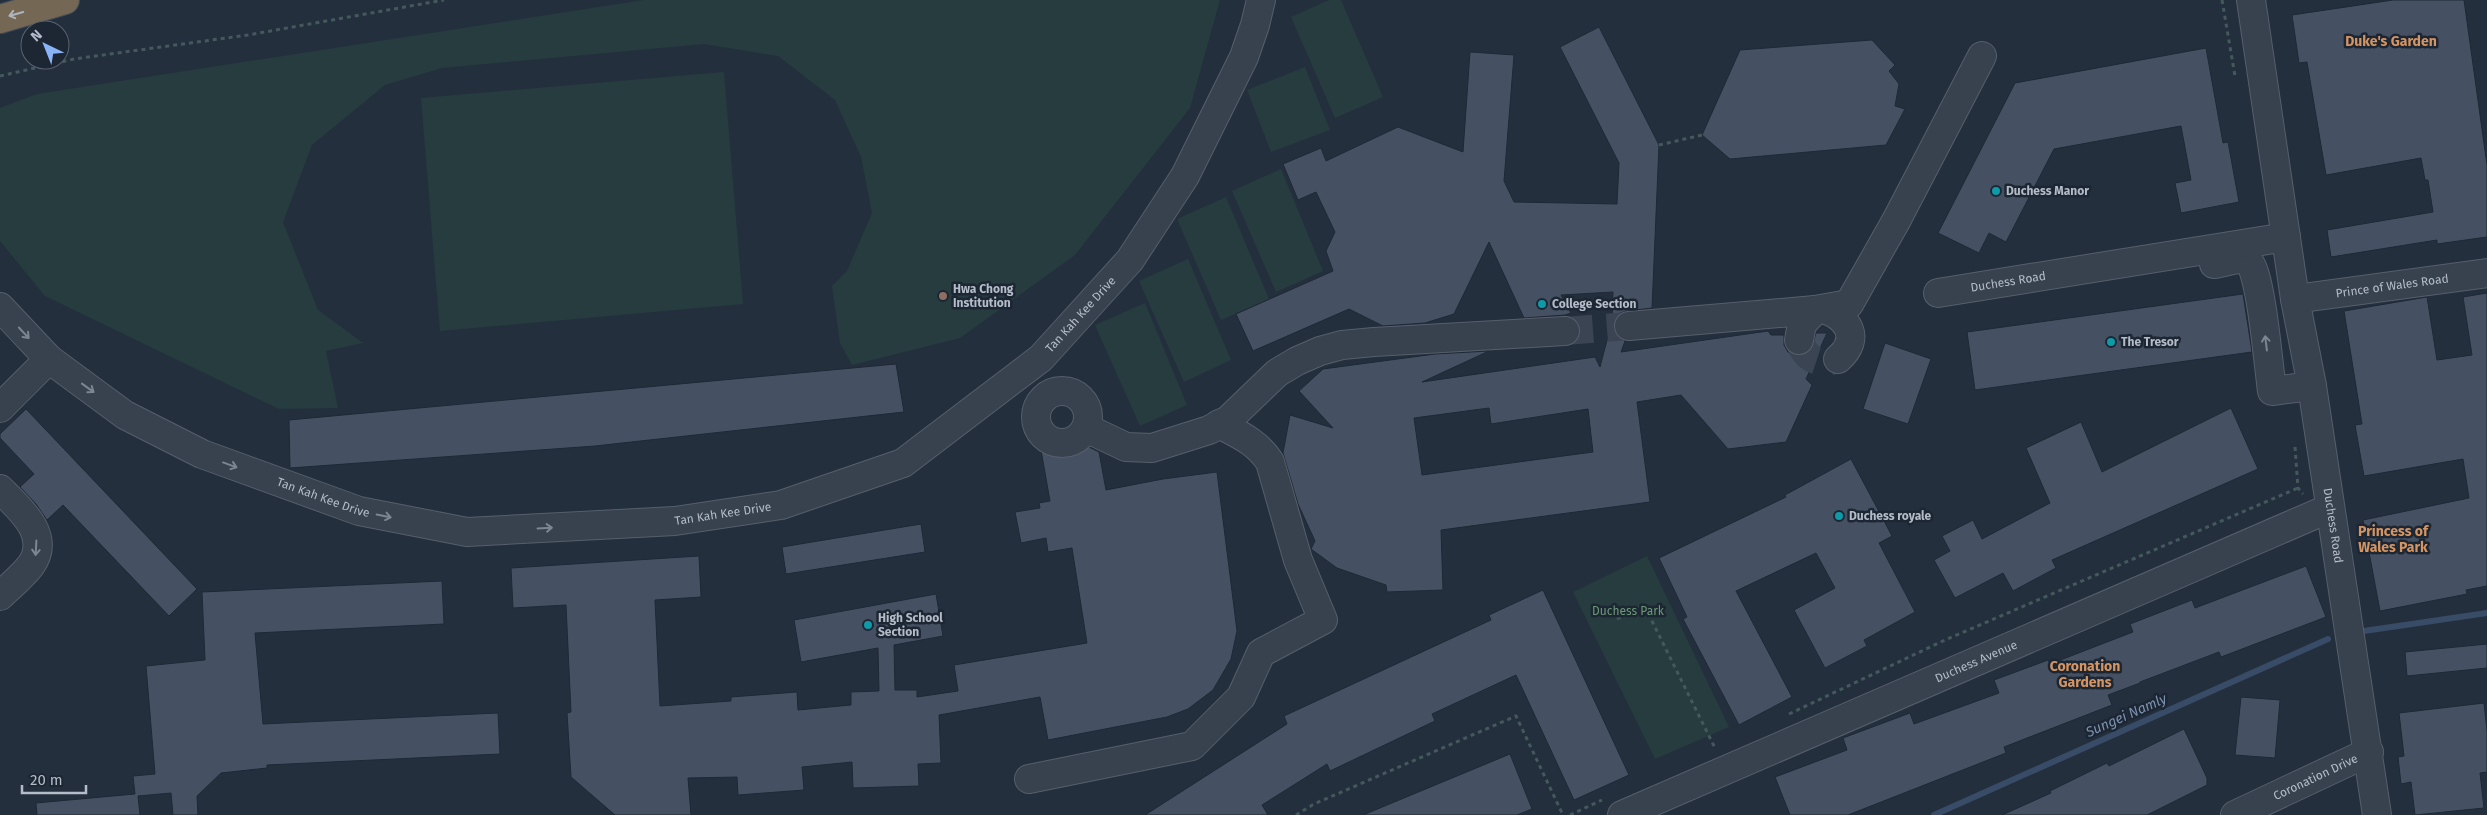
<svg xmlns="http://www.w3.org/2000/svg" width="2487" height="815" font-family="'Fira Sans',sans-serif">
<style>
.green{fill:#263c3f}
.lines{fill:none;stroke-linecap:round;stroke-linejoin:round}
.stream{stroke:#394c67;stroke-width:6}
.building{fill:#455162;stroke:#1f2835;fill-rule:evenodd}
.minor-tunnel{stroke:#3a4453;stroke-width:28;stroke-dasharray:28 14;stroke-linecap:butt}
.minor-casing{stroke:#565f6c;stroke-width:30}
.highway-casing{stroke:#434c59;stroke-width:30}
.path{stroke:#44595c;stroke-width:3;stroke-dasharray:4 4;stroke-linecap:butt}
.minor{stroke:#38414e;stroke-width:28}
.highway{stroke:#746855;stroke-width:28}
.oneway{stroke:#aeb4bd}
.oneway2{stroke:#7c8592}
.culture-dot{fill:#0f9aa8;stroke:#1d2633;stroke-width:2}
.education-dot{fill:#8d6e63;stroke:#1d2633;stroke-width:2}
.labels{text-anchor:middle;stroke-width:5;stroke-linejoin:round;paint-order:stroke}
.poi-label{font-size:12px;font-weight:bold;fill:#b4bcc9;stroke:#1d2633;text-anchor:start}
.street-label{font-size:12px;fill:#b4bcc9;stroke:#1d2633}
.park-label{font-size:12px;fill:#6b9a76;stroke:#1d2633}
.neighbourhood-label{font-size:14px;font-weight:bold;fill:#d59563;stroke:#1d2633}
.water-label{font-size:14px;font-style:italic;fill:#7c92b1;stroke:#1d2633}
</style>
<rect width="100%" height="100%" fill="#242f3e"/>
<!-- green -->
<g class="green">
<polygon points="644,0 1220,0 1190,108 1075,255 960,338 852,365 840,343 832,286 847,271 872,213 861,157 835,100 778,56 704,44 442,68 385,85 312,145 283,222 318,310 363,343 326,351 338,408 279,409 45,296 0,241 0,108 37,94"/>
<polygon points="1329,0 1341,0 1383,97 1335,118 1291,17"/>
<polygon points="1305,67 1330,130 1271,152 1247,90"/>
<polygon points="724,72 743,304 440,331 421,98"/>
<polygon points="1281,169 1323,271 1276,292 1232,191"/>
<polygon points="1226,197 1269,299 1221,320 1177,219"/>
<polygon points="1188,259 1231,360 1184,382 1139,281"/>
<polygon points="1145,303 1187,405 1140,426 1095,325"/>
<polygon points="1647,556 1729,727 1655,759 1573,592"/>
</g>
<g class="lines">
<!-- stream -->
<g class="stream">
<polyline points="2364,631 2487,613"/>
<polyline points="1934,815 2328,639"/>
</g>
</g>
<!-- building -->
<g class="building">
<polygon points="2393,0 2464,0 2487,165 2487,237 2437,244 2437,240 2331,257 2327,230 2433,212 2428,180 2425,180 2421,158 2326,175 2307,62 2299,63 2292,15"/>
<path d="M 1599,27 L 1659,145 L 1652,308 L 1627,311 L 1620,313 L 1615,319 L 1613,327 L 1616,335 L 1625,341 L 1621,352 L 1768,331 L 1771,335 L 1784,335 L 1784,345 L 1788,352 L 1796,355 L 1804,355 L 1811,350 L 1816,333 L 1827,333 L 1806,379 L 1812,385 L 1786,442 L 1728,449 L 1681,395 L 1637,402 L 1650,502 L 1441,530 L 1443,590 L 1387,592 L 1386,585 L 1337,568 L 1311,549 L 1315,541 L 1298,504 L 1283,453 L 1290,415 L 1333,428 L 1299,391 L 1323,369 L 1435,354 L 1489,351 L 1422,382 L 1595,357 L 1600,367 L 1612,321 L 1613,292 L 1561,295 L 1571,313 L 1565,315 L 1524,318 L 1489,242 L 1454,314 L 1425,323 L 1383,326 L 1349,309 L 1253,351 L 1236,314 L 1333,271 L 1326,251 L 1335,232 L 1316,192 L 1298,200 L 1283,164 L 1321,148 L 1326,161 L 1398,127 L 1463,152 L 1470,52 L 1514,55 L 1504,181 L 1514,202 L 1617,204 L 1619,163 L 1560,47 ZM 1489,408 L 1491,424 L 1588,409 L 1593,452 L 1422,475 L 1414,418 Z"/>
<polygon points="1872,40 1895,65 1889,71 1899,84 1895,106 1905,109 1886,145 1730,159 1702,135 1740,50"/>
<polygon points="2206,48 2223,143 2228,142 2239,202 2181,213 2175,183 2191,180 2181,126 2054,149 2006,242 1989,233 1979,253 1938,233 2015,83"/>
<polygon points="2487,293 2487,586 2466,590 2467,594 2380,611 2363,520 2469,498 2463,459 2364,476 2355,425 2362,424 2344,311 2427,297 2437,360 2472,355 2463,297"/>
<polygon points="2243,294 2252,352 1975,390 1967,332"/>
<polygon points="1885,343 1931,359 1908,424 1863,409"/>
<polygon points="896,364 904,412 595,446 290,468 289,420"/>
<polygon points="2231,408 2258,469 2052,560 2056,568 2013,591 2003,573 1955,598 1934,560 1950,551 1942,536 1973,520 1982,539 2050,503 2026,448 2081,422 2102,472"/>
<polygon points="26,409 197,589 169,616 63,505 47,520 36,504 20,487 34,474 0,438 0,434"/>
<polygon points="1081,443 1099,452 1106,490 1163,479 1217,472 1237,631 1231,659 1213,690 1188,709 1167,717 1048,740 1040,697 939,715 941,763 918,764 919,786 853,788 852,762 802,767 804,790 738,795 737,777 688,778 691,815 615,815 571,777 567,713 571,712 566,605 513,608 511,568 699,556 701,597 655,600 660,706 731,701 731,697 797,692 798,710 851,705 851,692 879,691 878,648 801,662 794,620 936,594 943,636 894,645 895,690 917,690 917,697 958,691 954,665 1087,643 1072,548 1048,552 1046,538 1021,543 1015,512 1040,508 1039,503 1050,501 1041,450"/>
<polygon points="1851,459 1892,536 1879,543 1915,612 1864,640 1867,646 1825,668 1794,610 1835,588 1816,553 1736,591 1792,697 1739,725 1683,619 1687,617 1659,558 1786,497 1785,495"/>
<polygon points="921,524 925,552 786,574 782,547"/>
<polygon points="2306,566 2326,617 2221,657 2219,652 2140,682 2140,683 2108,695 2112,705 2004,747 2006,753 1848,815 1790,815 1775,777 1847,750 1843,738 1910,713 1914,724 1999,693 1994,680 2048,660 2050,664 2133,632 2130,624 2192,600 2195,608"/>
<polygon points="442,581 444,624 255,633 263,724 498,713 500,754 267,765 267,768 221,773 197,796 198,815 173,815 171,793 138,796 140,815 37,815 36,803 135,794 133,776 155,774 146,666 205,660 202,592"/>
<polygon points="1543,590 1629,775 1574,800 1516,675 1432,714 1435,721 1330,771 1327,764 1262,805 1268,815 1145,815 1287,724 1284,716 1491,620 1489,615"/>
<polygon points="2487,644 2487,668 2407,676 2405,652"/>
<polygon points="2241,697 2280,700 2275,758 2235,755"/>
<polygon points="2484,703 2487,731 2487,772 2480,773 2484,808 2415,815 2411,782 2401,784 2398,757 2404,756 2399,713"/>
<polygon points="2184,729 2207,778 2207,785 2147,815 2002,815 2051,793 2050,791 2107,763 2109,766"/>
<polygon points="1510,754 1532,809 1517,815 1363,815"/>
</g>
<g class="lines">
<!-- minor-tunnel -->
<g class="minor-tunnel">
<polyline points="1565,331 1629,326"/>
<path d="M 1799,340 C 1805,359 1819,366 1838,359"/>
</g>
<!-- minor casing -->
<g class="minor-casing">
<g id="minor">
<path id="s1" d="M 2251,0 L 2295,299 L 2312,386 L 2377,815"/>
<path d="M 2214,264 C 2223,263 2241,256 2248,261 C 2261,270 2269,371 2272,391 L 2312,386"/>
<path id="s2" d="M 1938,293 L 2286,237"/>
<path id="s3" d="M 2295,299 L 2487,273"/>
<path id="s4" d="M 0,307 L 49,359 L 125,415 L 202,454 L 359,511 L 467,532 L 675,521 L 781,505 L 903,463 L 1041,358 L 1130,260 L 1185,176 L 1244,57 L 1255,25 L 1261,0"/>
<path d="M 1823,309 C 1848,317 1862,338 1838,359"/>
<polyline points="1629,326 1815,310 1849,304 1896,221 1982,56"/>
<polyline points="1799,340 1802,324 1815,310"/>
<circle cx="1062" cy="417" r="26"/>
<polyline points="0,408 49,359"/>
<polyline points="1086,428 1126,447 1152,448 1209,430 1228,420 1277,373 1297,361 1320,351 1342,345 1374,342 1565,331"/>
<path d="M 0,489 C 19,508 52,535 31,565 C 22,577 10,586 0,596"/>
<path d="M 1029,779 L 1192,746 L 1241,697 L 1261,653 L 1323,620 L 1298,560 L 1270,462 C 1257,442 1240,435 1219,424"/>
<path id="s5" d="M 1622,815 L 2330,508"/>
<path id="s6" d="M 2235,815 L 2369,752"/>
</g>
</g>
<!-- highway casing -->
<g class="highway-casing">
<polyline id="highway" points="0,19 65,0"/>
</g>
<!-- path -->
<g class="path">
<polyline points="2222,0 2235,76"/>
<polyline points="0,76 74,59 248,35 444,0"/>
<polyline points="1659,145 1702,135"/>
<polyline points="2295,447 2298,488 2303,494"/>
<polyline points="1617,619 1644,605 1715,748"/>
<polyline points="1789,714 1945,640 2298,488"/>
<polyline points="1296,815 1314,804 1516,716 1563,815"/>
<polyline points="1570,815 1602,800"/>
</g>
<!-- minor -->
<use href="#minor" class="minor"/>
<!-- highway -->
<use href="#highway" class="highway"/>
</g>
<!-- one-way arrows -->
<defs><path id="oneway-shaft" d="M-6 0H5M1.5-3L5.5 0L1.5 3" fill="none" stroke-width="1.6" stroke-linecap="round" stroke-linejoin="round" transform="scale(1.25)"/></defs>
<use class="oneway" href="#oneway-shaft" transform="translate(16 14) rotate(164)"/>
<g class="oneway2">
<use href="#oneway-shaft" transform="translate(24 333) rotate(47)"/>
<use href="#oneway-shaft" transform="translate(2266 343) rotate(-97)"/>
<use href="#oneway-shaft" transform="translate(88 388) rotate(36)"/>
<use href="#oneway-shaft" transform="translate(230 465) rotate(20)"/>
<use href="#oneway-shaft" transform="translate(384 516) rotate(11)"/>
<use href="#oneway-shaft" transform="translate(545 528) rotate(-3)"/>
<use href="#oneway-shaft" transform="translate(36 548) rotate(93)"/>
</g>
<!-- markers -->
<g class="culture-dot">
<circle cx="1996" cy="191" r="5"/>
<circle cx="1542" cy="304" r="5"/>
<circle cx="2111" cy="342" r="5"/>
<circle cx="1839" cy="516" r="5"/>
<circle cx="868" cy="625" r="5"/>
</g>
<circle class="education-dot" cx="943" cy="296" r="5"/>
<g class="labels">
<!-- poi labels -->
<g class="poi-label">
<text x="2006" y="195">Duchess Manor</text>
<text x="953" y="293">Hwa Chong<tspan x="953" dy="14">Institution</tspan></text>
<text x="1552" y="308">College Section</text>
<text x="2121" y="346">The Tresor</text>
<text x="1849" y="520">Duchess royale</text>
<text x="878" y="622">High School<tspan x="878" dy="14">Section</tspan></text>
</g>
<!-- street labels -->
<g class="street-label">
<text dy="4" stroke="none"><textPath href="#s2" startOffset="71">Duchess Road</textPath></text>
<text dy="4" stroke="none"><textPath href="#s3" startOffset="98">Prince of Wales Road</textPath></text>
<text dy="4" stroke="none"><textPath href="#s4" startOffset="1206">Tan Kah Kee Drive</textPath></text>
<text dy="4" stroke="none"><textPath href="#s4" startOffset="381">Tan Kah Kee Drive</textPath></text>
<text dy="4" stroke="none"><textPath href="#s4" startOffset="786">Tan Kah Kee Drive</textPath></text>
<text dy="4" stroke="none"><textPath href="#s1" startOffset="532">Duchess Road</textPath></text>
<text dy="4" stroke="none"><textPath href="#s5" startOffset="386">Duchess Avenue</textPath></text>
<text dy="4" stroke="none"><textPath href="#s6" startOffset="89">Coronation Drive</textPath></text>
</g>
<!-- park labels -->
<g class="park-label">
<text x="1628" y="615">Duchess Park</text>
</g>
<!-- neighbourhood labels -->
<g class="neighbourhood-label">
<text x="2391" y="46">Duke's Garden</text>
<text x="2393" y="536">Princess of<tspan x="2393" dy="16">Wales Park</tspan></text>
<text x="2085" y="671">Coronation<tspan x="2085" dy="16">Gardens</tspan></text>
</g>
<!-- water labels -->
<g class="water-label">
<text transform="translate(2126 715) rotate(-24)" y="5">Sungei Namly</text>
</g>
</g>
<!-- north arrow -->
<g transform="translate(45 45) rotate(317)"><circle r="24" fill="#1d2633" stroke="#59626f"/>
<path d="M0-4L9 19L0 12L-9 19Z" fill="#8ab4f8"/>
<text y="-8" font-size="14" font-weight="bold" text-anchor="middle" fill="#b4bcc9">N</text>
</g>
<!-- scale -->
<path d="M22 785v8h64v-8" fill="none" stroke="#b4bcc9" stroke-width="2.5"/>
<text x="30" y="785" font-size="15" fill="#b4bcc9" stroke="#1d2633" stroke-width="4" paint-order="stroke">20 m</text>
</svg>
